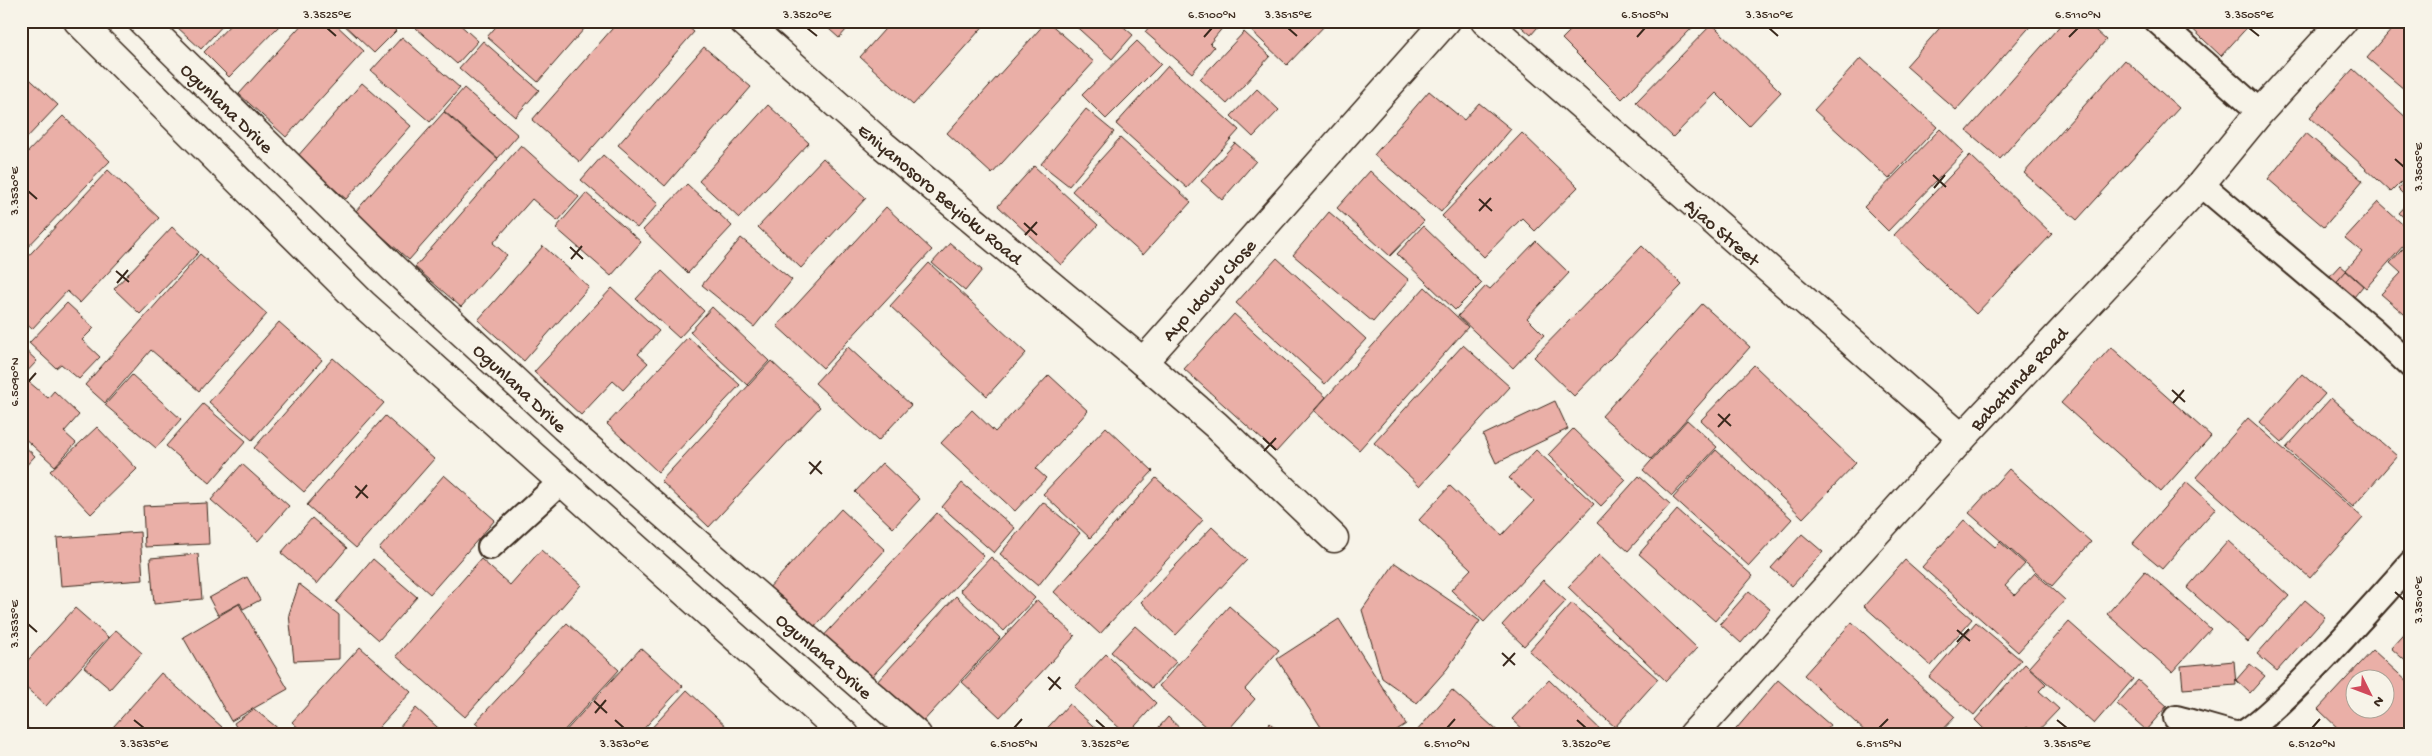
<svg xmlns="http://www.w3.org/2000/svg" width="2432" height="756" font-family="'Gochi Hand',sans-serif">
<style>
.building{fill:#eaafa7;stroke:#3b2a1e;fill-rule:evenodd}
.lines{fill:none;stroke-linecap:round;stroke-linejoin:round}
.service-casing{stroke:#3b2a1e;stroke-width:28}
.minor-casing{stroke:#3b2a1e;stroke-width:31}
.secondary-casing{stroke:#3b2a1e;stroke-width:31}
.service{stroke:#f7f3e8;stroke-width:24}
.minor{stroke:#f7f3e8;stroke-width:28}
.secondary{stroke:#f7f3e8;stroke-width:28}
.ticks{fill:none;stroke:#3b2a1e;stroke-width:2}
.labels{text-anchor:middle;stroke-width:4;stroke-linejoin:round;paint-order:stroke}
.street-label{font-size:19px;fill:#3b2a1e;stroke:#f7f3e8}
.neatline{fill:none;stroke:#3b2a1e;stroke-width:2}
.ticks-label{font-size:12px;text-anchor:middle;fill:#3b2a1e}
</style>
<rect width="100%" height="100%" fill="#f7f3e8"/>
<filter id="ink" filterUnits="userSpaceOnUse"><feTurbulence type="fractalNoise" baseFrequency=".02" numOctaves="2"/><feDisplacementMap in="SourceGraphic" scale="10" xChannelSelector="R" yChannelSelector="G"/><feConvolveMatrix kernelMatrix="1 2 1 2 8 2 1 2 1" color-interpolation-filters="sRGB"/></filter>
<g filter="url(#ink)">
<!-- building -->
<g class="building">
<polygon points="182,21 227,21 201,49 177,27"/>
<polygon points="234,21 283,22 229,77 204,52"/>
<polygon points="305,21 332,21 364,51 286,137 239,94"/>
<polygon points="340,21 386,21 396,31 374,53"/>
<polygon points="408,21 456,21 478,41 457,64"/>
<polygon points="501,21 591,21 538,82 487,37"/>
<polygon points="619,21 681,21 694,32 580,162 532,120"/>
<polygon points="820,21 854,21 839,38"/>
<polygon points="892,21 988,21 913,105 860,57"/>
<polygon points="1047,21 1094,62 992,174 947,133"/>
<polygon points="1070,21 1117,21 1133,35 1112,59"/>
<polygon points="1154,21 1228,21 1210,43 1214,47 1192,73 1145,32"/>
<polygon points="1241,21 1329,21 1287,65"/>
<polygon points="1515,21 1543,21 1531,35"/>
<polygon points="1575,21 1699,21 1622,99 1562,39 1578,23"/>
<polygon points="1900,21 1918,21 1910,30"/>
<polygon points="1946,21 2035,21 1956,110 1906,66"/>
<polygon points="2064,21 2085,21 2106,40 2000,159 1967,131"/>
<polygon points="2184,21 2253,21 2221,56"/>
<polygon points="2399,21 2411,21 2411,95 2367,58"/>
<polygon points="1712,24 1781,92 1749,126 1716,93 1673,137 1636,102"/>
<polygon points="1244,32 1270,56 1227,104 1200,79"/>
<polygon points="402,37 460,88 430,122 371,71"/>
<polygon points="483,41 539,90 515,117 459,68"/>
<polygon points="1137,41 1161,64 1106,119 1082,95"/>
<polygon points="704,47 751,87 665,186 618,145"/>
<polygon points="1861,58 1937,127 1889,179 1814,110"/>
<polygon points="2125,60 2179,108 2077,220 2024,173"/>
<polygon points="1168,66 1239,130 1187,188 1116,124"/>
<polygon points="2353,69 2411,122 2411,172 2391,192 2310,117"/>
<polygon points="21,71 58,105 21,144"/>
<polygon points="362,83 411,126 346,199 297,157"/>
<polygon points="464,88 518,135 498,158 444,111"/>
<polygon points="1257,89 1279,110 1253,137 1231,116"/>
<polygon points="1429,91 1464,120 1479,103 1511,129 1441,212 1374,155"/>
<polygon points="768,105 809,143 739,218 699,181"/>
<polygon points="1086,109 1114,132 1069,186 1041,164"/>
<polygon points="444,112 498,159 409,260 355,212"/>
<polygon points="63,116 110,161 21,254 21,159"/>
<polygon points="1940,129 1964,152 1888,231 1864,207"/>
<polygon points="1522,133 1578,187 1535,231 1522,218 1484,257 1442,216"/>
<polygon points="2306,133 2363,181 2324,227 2268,179"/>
<polygon points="1120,138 1191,202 1143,255 1072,191"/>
<polygon points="1235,143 1256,161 1222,200 1201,181"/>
<polygon points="521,145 579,197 558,221 532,199 493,243 507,255 461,307 415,267"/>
<polygon points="603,155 658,204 637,228 581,180"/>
<polygon points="1970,155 2052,234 1976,314 1894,235"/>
<polygon points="823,158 866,198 801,268 758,227"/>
<polygon points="1034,166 1098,225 1061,265 998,206"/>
<polygon points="108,170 159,218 80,303 67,291 32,329 21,319 21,264"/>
<polygon points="1370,171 1424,221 1390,256 1337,208"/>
<polygon points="2411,175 2411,224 2399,213 2410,201 2398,189"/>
<polygon points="687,184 732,226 688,273 643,230"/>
<polygon points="586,193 641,242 611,276 556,228"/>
<polygon points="2378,202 2411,232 2411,237 2366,288 2346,270 2362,252 2345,238"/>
<polygon points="886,207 932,250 823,368 777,326"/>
<polygon points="1329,212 1409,280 1373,322 1293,255"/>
<polygon points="1423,226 1482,283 1455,310 1397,254"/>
<polygon points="172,227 199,252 140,314 114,289"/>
<polygon points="741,238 792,280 754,327 702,285"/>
<polygon points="2411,240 2411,320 2381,294 2401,273 2390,263"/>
<polygon points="1536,241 1569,273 1527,318 1544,335 1513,368 1458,316 1486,286 1490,289"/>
<polygon points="950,243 982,270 965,291 932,263"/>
<polygon points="543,246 589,287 524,361 478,320"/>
<polygon points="1642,246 1682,285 1574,396 1534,357"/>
<polygon points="200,254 267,314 199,391 151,350 105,403 85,385"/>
<polygon points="1277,258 1366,339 1325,384 1236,303"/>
<polygon points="929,263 1026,353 987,396 890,306"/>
<polygon points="2340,265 2347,271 2335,284 2328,278"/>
<polygon points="662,271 704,311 679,338 636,299"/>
<polygon points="2346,271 2363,286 2350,302 2333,286"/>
<polygon points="1425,287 1468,327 1359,450 1314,411"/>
<polygon points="612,288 659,331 638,354 648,363 623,390 613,381 581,415 534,372"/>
<polygon points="67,303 94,328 82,340 100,357 79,379 61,364 56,368 29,343"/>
<polygon points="1702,304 1750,347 1651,459 1602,416"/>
<polygon points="712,307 769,361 747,385 690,332"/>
<polygon points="1234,314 1326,397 1276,452 1184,369"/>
<polygon points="279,322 322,360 252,440 209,402"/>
<polygon points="688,337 740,385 658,472 607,424"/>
<polygon points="1463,345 1510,387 1420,486 1374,443"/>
<polygon points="21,346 37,361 21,378"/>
<polygon points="848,347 911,405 878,441 815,383"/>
<polygon points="2111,347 2211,436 2161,492 2061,403"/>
<polygon points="333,358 384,403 304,492 254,448"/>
<polygon points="771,361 820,407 709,527 661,481"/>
<polygon points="1754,365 1856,463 1803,518 1701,420"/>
<polygon points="2302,374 2325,394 2282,442 2260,422"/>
<polygon points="132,375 181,419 156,448 105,405"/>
<polygon points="1049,375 1088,411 1036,469 1046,478 1015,511 941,443 972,410 995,432"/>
<polygon points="29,382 48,398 54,391 79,415 64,432 76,443 55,466 21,435 21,390"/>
<polygon points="2331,398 2397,456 2353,507 2286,448"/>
<polygon points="1555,401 1568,429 1496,463 1483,435"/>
<polygon points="203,404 246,441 210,483 166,446"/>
<polygon points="385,416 434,459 356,548 307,505"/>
<polygon points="2248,418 2363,518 2310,578 2196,477"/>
<polygon points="1687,420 1717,447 1672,496 1643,470"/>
<polygon points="97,427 137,469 91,514 50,471"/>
<polygon points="1106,427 1153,471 1090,538 1043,494"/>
<polygon points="1573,429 1626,480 1601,506 1548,455"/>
<polygon points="21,443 35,456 21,471"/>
<polygon points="1536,450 1594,504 1484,622 1451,590 1471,569 1419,520 1450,486 1502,535 1534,501 1509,478"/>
<polygon points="1716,450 1792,519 1749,566 1673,498"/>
<polygon points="882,463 920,499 893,528 855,492"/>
<polygon points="242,464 289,506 258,541 211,500"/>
<polygon points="2009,469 2091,542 2052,586 1969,513"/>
<polygon points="444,475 495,520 430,594 379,549"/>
<polygon points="1639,476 1670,504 1628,551 1597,523"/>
<polygon points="1156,478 1203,520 1100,634 1054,592"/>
<polygon points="2187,482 2216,508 2162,569 2132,544"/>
<polygon points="962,483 1015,528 994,553 942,507"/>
<polygon points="1043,502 1080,533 1038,586 1000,554"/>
<polygon points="207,503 209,544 145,547 143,506"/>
<polygon points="841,509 885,550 810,632 766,591"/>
<polygon points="1677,510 1753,576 1715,621 1639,554"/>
<polygon points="937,513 984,556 865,684 819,641"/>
<polygon points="312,518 347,548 317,584 281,553"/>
<polygon points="1964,520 1995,547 2000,542 2025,564 2005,586 2015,595 2035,573 2065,600 2018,652 1922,567"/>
<polygon points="1212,527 1247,560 1176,635 1141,602"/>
<polygon points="140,532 143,580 61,586 57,538"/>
<polygon points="1802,534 1823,552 1792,586 1771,568"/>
<polygon points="2228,541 2289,596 2248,642 2187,588"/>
<polygon points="541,550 581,585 465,717 396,656 481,559 510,585"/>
<polygon points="198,554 202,599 154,604 150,558"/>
<polygon points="1599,555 1697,648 1666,681 1568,587"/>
<polygon points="991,557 1035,598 1004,631 960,590"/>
<polygon points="373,559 417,597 379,640 336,602"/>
<polygon points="1905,560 1972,619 1931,666 1864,606"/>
<polygon points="1395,563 1480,621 1447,669 1417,703 1382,678 1362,610"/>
<polygon points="2145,571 2211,629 2172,672 2107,614"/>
<polygon points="247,577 260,600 243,609 240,603 218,615 209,598"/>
<polygon points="1543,580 1566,601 1524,646 1502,625"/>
<polygon points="299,584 339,615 339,659 294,661 289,614"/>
<polygon points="1749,591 1770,609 1741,643 1720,624"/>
<polygon points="956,596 1000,638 920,725 875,684"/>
<polygon points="1037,600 1075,636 1000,717 962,682"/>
<polygon points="2305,600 2325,617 2277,671 2257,654"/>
<polygon points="1572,603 1658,679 1615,727 1529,651"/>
<polygon points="239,604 288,689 231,721 183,637"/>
<polygon points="1229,606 1279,650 1245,689 1255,699 1224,735 1215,735 1159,686"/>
<polygon points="75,608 108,637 46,706 21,683 21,668"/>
<polygon points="1339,619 1406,724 1389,735 1326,735 1277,659"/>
<polygon points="1852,622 1955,717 1938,735 1869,735 1804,675"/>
<polygon points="1976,622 2021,660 1974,715 1929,677"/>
<polygon points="2069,622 2133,679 2094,724 2029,667"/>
<polygon points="567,623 619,670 560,735 489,735 475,723"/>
<polygon points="1135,626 1176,662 1152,688 1111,652"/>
<polygon points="2411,626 2411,666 2391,648"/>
<polygon points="116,630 142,653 110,689 84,667"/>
<polygon points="360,647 411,692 372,735 306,735 292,722"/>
<polygon points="641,648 683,686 638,735 562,735"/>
<path d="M 2373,650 L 2411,685 L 2411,735 L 2345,735 L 2318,709 ZM 2354,678 L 2384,678 L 2384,708 L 2354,708 Z"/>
<polygon points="1106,654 1156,703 1127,735 1075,687"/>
<polygon points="2234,661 2236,685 2183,689 2181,666"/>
<polygon points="2025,664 2046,684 2039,691 2059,709 2035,734 2027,727 2020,735 2015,735 2011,732 2008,735 1990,735 1975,720"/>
<polygon points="2250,664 2265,676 2250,693 2236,680"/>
<polygon points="161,673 222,727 215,735 106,735"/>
<polygon points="1549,680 1606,735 1529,735 1512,719"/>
<polygon points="1778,680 1830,725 1822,735 1731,735"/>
<polygon points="2138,680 2167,706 2146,730 2117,704"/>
<polygon points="687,690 729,729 724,735 645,735"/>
<polygon points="1452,690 1502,735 1419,735 1416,732"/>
<polygon points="1069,704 1103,735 1041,735"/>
<polygon points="416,708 446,735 393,735"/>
<polygon points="254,709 285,734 285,735 240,735 234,723"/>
<polygon points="1168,717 1187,735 1152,735"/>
<polygon points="21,719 33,735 21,735"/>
<polygon points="1270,723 1283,735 1260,735"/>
</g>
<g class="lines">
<!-- service casing -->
<g class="service-casing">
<g id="service">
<polyline points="2157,21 2260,112"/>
<polyline points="2201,184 2374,331 2411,366"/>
<polyline points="490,547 561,482"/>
<path d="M 2176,718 C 2188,720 2231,735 2239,734 C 2263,731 2388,589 2411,563"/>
</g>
</g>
<!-- minor casing -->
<g class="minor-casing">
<g id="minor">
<polyline points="743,21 884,146 1143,362"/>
<polyline points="1485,21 1962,438"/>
<polyline points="1334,538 1216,425 1143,362 1446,21"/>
<polyline points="1693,735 1962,438 2201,184 2260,112 2343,21"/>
</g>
</g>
<!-- secondary casing -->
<g class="secondary-casing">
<g id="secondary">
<polyline points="78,21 363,304 845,735"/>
<polyline points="142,21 394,269 564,427 917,735"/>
</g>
</g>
<!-- service -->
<use href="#service" class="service"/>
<!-- minor -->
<use href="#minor" class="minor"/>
<!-- secondary -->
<use href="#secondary" class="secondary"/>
</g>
</g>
<!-- ticks -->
<path class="ticks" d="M 327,28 L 336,36M 807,28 L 817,36M 1288,28 L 1297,36M 1769,28 L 1778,36M 2249,28 L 2259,36M 1204,37 L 1212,28M 1637,37 L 1645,28M 2069,37 L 2078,28M 2395,159 L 2404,167M 1933,175 L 1946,187M 1934,188 L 1945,175M 28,191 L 37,199M 1479,199 L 1492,211M 1479,211 L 1491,198M 1024,223 L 1037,235M 1025,235 L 1037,222M 570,247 L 583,259M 571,259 L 582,246M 116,271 L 129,282M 117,283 L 128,270M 28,382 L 36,373M 2172,390 L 2185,402M 2173,403 L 2184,390M 1718,414 L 1731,426M 1718,427 L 1730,414M 1263,438 L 1276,450M 1264,451 L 1276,438M 809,462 L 822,474M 810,474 L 821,461M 355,486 L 368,498M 356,498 L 367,485M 2395,592 L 2404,600M 28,624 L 37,632M 1957,630 L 1970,641M 1957,642 L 1969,629M 1502,653 L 1515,665M 1503,666 L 1515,653M 1048,677 L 1061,689M 1049,690 L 1060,677M 594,701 L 607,713M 595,713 L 606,700M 134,720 L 144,728M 615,720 L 624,728M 1096,720 L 1105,728M 1577,720 L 1586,728M 2057,720 L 2067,728M 1014,728 L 1022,719M 1447,728 L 1455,719M 1879,728 L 1888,719M 2312,728 L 2320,719"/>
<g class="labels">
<!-- street labels -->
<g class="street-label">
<text transform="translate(228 107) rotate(44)" y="7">Ogunlana Drive</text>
<text transform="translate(941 193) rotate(40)" y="7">Eniyanosoro Beyioku Road</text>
<text transform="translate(1723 231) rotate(41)" y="7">Ajao Street</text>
<text transform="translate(1208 289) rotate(-48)" y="7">Ayo Idowu Close</text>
<text transform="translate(2018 378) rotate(-47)" y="7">Babatunde Road</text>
<text transform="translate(521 387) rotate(43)" y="7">Ogunlana Drive</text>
<text transform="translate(825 655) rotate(41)" y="7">Ogunlana Drive</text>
</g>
</g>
<!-- margin -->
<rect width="2432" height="756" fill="none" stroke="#f7f3e8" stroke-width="55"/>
<!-- north arrow -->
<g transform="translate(2370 694) rotate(132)"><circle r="24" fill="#f7f3e8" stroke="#aca397"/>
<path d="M0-4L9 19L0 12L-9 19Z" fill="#d1495b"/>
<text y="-8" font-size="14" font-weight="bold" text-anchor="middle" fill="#3b2a1e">N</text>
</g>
<rect x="28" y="28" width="2376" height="700" class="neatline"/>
<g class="ticks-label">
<text x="327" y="18">3.3525°E</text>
<text x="807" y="18">3.3520°E</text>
<text x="1212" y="18">6.5100°N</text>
<text x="1288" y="18">3.3515°E</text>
<text x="1645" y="18">6.5105°N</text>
<text x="1769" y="18">3.3510°E</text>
<text x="2078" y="18">6.5110°N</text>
<text x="2249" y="18">3.3505°E</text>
<text transform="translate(2418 167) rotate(-90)" y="4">3.3505°E</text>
<text transform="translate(14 191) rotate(-90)" y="4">3.3530°E</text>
<text transform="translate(14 382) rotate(-90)" y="4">6.5090°N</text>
<text transform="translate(2418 600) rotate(-90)" y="4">3.3510°E</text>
<text transform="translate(14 624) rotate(-90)" y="4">3.3535°E</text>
<text x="144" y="747">3.3535°E</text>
<text x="624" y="747">3.3530°E</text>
<text x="1014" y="747">6.5105°N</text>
<text x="1105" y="747">3.3525°E</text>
<text x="1447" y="747">6.5110°N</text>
<text x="1586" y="747">3.3520°E</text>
<text x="1879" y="747">6.5115°N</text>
<text x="2067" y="747">3.3515°E</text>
<text x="2312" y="747">6.5120°N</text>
</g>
</svg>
